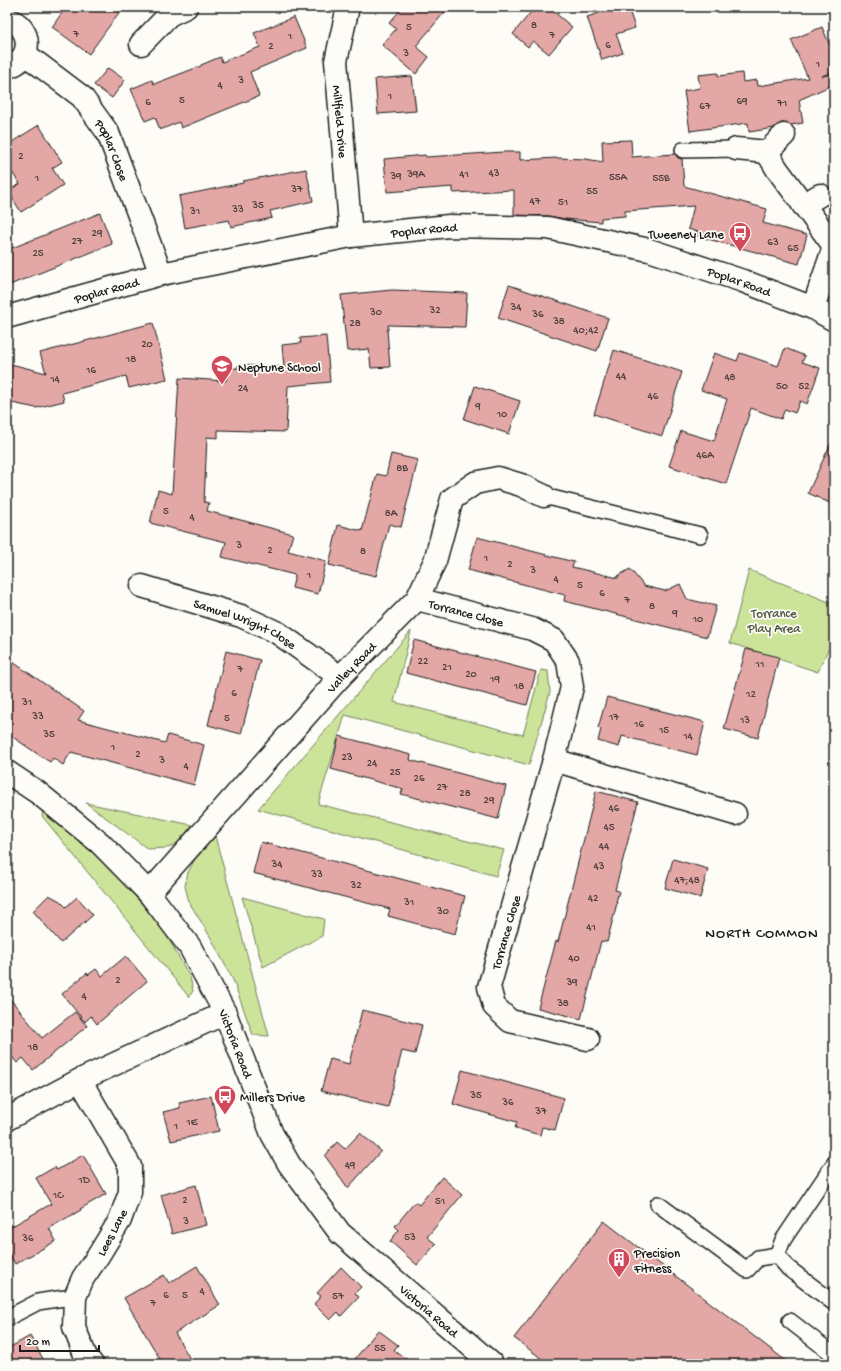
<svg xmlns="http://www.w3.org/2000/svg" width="841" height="1371" font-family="'Gochi Hand',sans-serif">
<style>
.green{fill:#cbe49a;stroke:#74805b}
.building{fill:#e3a8a6;stroke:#1c1c1c}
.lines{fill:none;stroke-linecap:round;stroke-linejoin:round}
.lane-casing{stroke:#1c1c1c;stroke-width:18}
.street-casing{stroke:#1c1c1c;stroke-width:25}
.lane{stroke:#fdfcf7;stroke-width:15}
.street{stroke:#fdfcf7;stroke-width:22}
.labels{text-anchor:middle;stroke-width:3.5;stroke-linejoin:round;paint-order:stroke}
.number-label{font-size:11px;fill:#4e3f3e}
.street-label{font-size:13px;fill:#1c1c1c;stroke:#fdfcf7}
.poi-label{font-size:13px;fill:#1c1c1c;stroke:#fdfcf7;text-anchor:start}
.park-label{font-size:13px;fill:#515842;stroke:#fdfcf7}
.quarter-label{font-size:15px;letter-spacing:1px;fill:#1c1c1c;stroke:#fdfcf7}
</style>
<rect width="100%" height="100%" fill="#fdfcf7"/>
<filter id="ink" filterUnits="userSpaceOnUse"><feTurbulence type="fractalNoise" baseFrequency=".025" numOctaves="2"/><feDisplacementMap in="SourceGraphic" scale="8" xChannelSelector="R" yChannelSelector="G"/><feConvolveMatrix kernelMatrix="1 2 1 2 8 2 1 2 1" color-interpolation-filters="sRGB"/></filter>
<g filter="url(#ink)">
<!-- green -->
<g class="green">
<polygon points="749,570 834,604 834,636 818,672 730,643"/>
<polygon points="411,631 394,702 523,735 541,670 548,671 550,692 529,765 345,715 318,804 504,850 496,876 258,809"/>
<polygon points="86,803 192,825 180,842 168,848 148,849"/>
<polygon points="43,810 83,843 122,881 163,929 190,977 193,991 189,997 42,816"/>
<polygon points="215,836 269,1036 253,1035 233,980 211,938 189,902 185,886 188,872 195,859"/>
<polygon points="242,897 324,919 322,936 263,967"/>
</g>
<!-- building -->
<g class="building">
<polygon points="66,7 123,7 89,54 52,27"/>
<polygon points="403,7 449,7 416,46 429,57 416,74 382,45 396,29 389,23"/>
<polygon points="535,7 548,7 572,27 549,54 533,41 528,47 513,34"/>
<polygon points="617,7 628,7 635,28 616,34 623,53 602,60 587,17"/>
<polygon points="294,17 307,48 250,72 259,96 181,128 179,122 160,130 155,117 145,121 131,89 152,80 154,84 201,66 201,65 220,57 222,62 260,47 254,33"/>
<polygon points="822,27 834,55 834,71 822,76 834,74 834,84 799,100 803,123 791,125 787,123 781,123 774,128 749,132 748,123 690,131 684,91 700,88 698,75 718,73 718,76 742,73 743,82 757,80 758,86 808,78 791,40"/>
<polygon points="108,68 125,80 112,98 94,85"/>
<polygon points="412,76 416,111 378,114 375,79"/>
<polygon points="39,125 62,162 52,168 63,185 21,212 8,191 20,184 7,165 7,145"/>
<polygon points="631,140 632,157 675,154 678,158 682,159 684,186 767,209 763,223 807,235 799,264 697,236 698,232 688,229 694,206 625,211 625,216 601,218 601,222 566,219 548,216 514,215 514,190 453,193 453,187 387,192 384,159 425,155 426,157 504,152 520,152 520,160 558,158 586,159 603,162 602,141"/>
<polygon points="306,169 313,201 270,211 272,218 231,227 229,220 185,228 179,196 243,183 243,181"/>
<polygon points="100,213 112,244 7,286 7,250"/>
<polygon points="509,285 608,318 597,351 498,318"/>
<polygon points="392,290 467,293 465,327 388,325 388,330 387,330 390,367 371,368 369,349 347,351 341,295"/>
<polygon points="153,323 167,379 129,388 126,376 62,393 64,401 36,408 7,402 7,363 46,373 40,353"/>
<polygon points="326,336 330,382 288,386 286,432 218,430 218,438 207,437 204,502 209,503 207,511 293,534 288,551 326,561 318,594 292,588 295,575 222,557 226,542 150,523 158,490 172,494 179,378 226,381 227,368 238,368 238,365 284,367 282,345 301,343 300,338"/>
<polygon points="785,348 805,356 802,362 820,368 807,404 800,401 795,413 785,409 781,419 751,408 726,484 669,466 681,431 714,441 727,399 701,390 714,353 737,361 740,353 778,366"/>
<polygon points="614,350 682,372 662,436 594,414"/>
<polygon points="475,386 520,401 509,434 464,419"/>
<polygon points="834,436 834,505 808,493"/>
<polygon points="391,454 418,460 401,527 389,524 376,576 329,565 338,525 362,531 377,474 386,476"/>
<polygon points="477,537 574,562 572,567 618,578 618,576 630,569 644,586 665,591 680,584 687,599 716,606 707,637 564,601 565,595 468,570"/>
<polygon points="414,640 536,672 527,705 406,673"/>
<polygon points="746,649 779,657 758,738 724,729"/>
<polygon points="226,651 260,660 241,734 208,725"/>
<polygon points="7,658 84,711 78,720 165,743 168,735 204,745 194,785 71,752 63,765 53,758 50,762 39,755 7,733"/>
<polygon points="607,697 705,722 697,755 622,736 619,747 598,741 601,729 598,728"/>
<polygon points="339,736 411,755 410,760 506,786 498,819 401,794 403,789 331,769"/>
<polygon points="596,791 638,802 615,890 619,891 616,902 617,903 607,942 601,941 581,1019 538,1008 556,941 558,942"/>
<polygon points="261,842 465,896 455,934 388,916 390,909 253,873"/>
<polygon points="673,859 708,869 700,898 665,888"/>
<polygon points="49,895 60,901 66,907 77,897 93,915 61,943 33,911"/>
<polygon points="126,956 147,981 97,1024 91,1016 85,1022 62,994 87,973 88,975 96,969 102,976"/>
<polygon points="7,995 42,1038 75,1012 87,1026 33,1070 23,1058 17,1063 7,1050"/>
<polygon points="362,1010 422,1025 415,1054 402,1051 388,1107 321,1091 330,1059 349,1064"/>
<polygon points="462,1070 564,1098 555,1130 542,1127 540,1135 515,1128 517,1122 453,1104"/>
<polygon points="211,1096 219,1131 171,1141 163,1112 180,1108 179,1103"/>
<polygon points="360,1133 381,1151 348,1188 325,1156 337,1142 345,1149"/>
<polygon points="83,1155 106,1194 80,1209 81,1210 49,1228 56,1241 15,1264 7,1249 7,1229 51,1204 36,1178 55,1167 57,1170"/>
<polygon points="442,1177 462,1195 427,1237 436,1244 417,1265 390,1241 399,1230 395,1226 415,1202 419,1205"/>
<polygon points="196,1185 206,1225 172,1234 161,1195"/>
<polygon points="604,1221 790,1364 549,1364 514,1338"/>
<polygon points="197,1266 220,1305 175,1333 193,1364 163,1364 124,1298 164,1275 169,1283"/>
<polygon points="341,1267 361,1287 355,1293 359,1297 341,1316 338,1312 330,1320 314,1304 321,1296 317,1293"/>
<polygon points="378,1330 398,1345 394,1350 413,1364 351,1364"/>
<polygon points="30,1336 46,1364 7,1364 7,1349"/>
</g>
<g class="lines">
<!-- lane casing -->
<g class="lane-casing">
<g id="lane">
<polyline points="683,150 736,149"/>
<polyline points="544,496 700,535"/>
<polyline points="834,1164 783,1240 777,1255 788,1268 834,1303"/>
<polyline points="658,1204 747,1270 758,1258 777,1255"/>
<polyline points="7,1318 38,1302 57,1299 75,1297"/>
<polyline points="790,1321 834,1355"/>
</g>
</g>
<!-- street casing -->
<g class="street-casing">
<g id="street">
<path id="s1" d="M 348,7 L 336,61 L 351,236"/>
<path d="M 7,19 C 33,26 34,61 7,67"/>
<polyline points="141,44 169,15 186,7"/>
<path id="s2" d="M 25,54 L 82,97 L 108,133 L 161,274"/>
<polyline points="736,149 767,152 784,135"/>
<polyline points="767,152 777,169 834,246"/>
<polyline points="803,205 820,195"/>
<polyline points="813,308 834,247"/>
<path id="s3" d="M 7,317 L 161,274 L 351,236 L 449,226 L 548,228 L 649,250 L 743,281 L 813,308 L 834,320"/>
<path id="s4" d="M 142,586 L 241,616 L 278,633 L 340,677"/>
<path id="s5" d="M 417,599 L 532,629 L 554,640 L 568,661 L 572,687 L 554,760 L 489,987 L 494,1006 L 510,1021 L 588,1039"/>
<polyline points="554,760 735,814"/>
<path id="s6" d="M 7,772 L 37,792 L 100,843 L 149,893 L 190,947 L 225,1013 L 272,1134 L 289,1164 L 340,1233 L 492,1364"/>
<path id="s7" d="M 149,893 L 340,677 L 417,599 L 435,561 L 452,499 L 475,483 L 498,478 L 521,485 L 544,496"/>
<polyline points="80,1080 130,1166 130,1192 120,1220 98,1256 83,1278 75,1297 74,1327 86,1357 92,1364"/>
<polyline points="7,1119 80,1080 225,1013"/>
</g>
</g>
<!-- lane -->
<use href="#lane" class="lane"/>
<!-- street -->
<use href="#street" class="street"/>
</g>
</g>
<!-- icons -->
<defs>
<g id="bus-pin" transform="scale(1.15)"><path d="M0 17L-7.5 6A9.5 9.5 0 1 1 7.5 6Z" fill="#d1495b" stroke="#fdfcf7"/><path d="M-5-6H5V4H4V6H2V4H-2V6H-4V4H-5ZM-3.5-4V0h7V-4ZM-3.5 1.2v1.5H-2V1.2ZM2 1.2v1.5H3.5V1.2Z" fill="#fff"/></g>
<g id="school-pin" transform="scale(1.15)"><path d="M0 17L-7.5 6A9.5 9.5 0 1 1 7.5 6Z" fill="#d1495b" stroke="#fdfcf7"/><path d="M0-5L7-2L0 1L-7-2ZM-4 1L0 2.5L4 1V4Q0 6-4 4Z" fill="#fff"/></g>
<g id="building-pin" transform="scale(1.15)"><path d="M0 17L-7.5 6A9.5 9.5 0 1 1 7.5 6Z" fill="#d1495b" stroke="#fdfcf7"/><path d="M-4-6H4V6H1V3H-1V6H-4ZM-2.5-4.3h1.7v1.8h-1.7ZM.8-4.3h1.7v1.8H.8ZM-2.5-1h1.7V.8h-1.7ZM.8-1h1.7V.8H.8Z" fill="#fff"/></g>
</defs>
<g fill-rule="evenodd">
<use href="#bus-pin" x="740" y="233"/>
<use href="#school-pin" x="222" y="366"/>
<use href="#bus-pin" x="225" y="1096"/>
<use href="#building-pin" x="619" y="1259"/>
</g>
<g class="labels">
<!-- number labels -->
<g class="number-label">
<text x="534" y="28">8</text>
<text x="409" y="30">5</text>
<text x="76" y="37">7</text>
<text x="552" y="38">7</text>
<text x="290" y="39">1</text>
<text x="608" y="48">6</text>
<text x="271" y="49">2</text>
<text x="406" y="56">3</text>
<text x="818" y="67">1</text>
<text x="241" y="83">3</text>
<text x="220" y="88">4</text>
<text x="390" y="99">1</text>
<text x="182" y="103">5</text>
<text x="742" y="104">69</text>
<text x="148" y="105">6</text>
<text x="782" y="106">71</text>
<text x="705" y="109">67</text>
<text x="21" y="159">2</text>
<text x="494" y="176">43</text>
<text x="416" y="177">39A</text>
<text x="464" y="177">41</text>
<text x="396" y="179">39</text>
<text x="618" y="180">55A</text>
<text x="37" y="181">1</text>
<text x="661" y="181">55B</text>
<text x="297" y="192">37</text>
<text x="592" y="194">55</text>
<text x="535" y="204">47</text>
<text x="563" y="205">51</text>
<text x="258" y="208">35</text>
<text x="238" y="212">33</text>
<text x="195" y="214">31</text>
<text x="97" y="236">29</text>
<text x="77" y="244">27</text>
<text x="773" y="245">63</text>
<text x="793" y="251">65</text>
<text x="38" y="256">25</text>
<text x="516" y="310">34</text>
<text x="435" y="313">32</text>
<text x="376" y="315">30</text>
<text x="538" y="317">36</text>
<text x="559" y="324">38</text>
<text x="355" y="326">28</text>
<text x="586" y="333">40;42</text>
<text x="147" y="347">20</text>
<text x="131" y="362">18</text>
<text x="91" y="373">16</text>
<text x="621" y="379">44</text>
<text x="730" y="380">48</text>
<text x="55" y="382">14</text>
<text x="782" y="389">50</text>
<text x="804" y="389">52</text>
<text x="243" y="391">24</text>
<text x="653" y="399">46</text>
<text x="478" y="409">9</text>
<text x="502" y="417">10</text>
<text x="705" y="458">46A</text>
<text x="402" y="471">8B</text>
<text x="166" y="514">5</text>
<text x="391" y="516">8A</text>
<text x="192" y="520">4</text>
<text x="239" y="548">3</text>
<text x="270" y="553">2</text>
<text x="363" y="554">8</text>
<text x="486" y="561">1</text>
<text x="510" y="567">2</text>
<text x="533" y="573">3</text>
<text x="309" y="578">1</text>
<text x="556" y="582">4</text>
<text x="580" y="588">5</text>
<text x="602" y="596">6</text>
<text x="627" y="603">7</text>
<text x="652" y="609">8</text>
<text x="675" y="616">9</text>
<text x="698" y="622">10</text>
<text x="423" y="664">22</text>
<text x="760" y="667">11</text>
<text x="447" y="670">21</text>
<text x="240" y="672">7</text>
<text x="471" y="677">20</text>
<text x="495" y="682">19</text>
<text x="519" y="689">18</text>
<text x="234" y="696">6</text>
<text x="751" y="697">12</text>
<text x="27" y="705">31</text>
<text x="38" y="719">33</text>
<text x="614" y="720">17</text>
<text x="227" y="721">5</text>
<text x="745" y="723">13</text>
<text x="639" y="727">16</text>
<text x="664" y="733">15</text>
<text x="49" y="737">35</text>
<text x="688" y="739">14</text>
<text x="113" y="750">1</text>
<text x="138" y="757">2</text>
<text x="347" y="760">23</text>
<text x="162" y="763">3</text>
<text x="372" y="766">24</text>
<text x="186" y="769">4</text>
<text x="395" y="775">25</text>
<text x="419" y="781">26</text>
<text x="442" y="790">27</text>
<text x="465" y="796">28</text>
<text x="489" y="803">29</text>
<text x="614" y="811">46</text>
<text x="609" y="830">45</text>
<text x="604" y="849">44</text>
<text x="277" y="867">34</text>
<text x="599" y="869">43</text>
<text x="317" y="877">33</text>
<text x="687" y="883">47;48</text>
<text x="356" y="888">32</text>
<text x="593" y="901">42</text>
<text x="409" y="905">31</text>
<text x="443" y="914">30</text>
<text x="591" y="930">41</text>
<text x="574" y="961">40</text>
<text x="118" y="983">2</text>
<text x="572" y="985">39</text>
<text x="84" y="999">4</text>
<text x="563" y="1006">38</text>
<text x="33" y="1050">18</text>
<text x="476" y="1098">35</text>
<text x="508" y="1105">36</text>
<text x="541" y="1114">37</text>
<text x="192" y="1125">1E</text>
<text x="176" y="1129">1</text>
<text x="350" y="1168">49</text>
<text x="84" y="1183">1D</text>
<text x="58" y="1198">1C</text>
<text x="185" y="1203">2</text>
<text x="440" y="1204">51</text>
<text x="186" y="1224">3</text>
<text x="410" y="1240">53</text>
<text x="28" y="1241">36</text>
<text x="202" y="1294">4</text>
<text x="166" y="1298">6</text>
<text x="185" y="1298">5</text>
<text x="338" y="1299">57</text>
<text x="153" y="1306">7</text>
<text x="380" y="1351">55</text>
</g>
<!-- street labels -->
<g class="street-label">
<text dy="5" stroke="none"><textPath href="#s1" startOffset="116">Millfield Drive</textPath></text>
<text dy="5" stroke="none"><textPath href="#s2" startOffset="133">Poplar Close</textPath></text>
<text dy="5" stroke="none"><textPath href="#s3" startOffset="427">Poplar Road</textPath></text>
<text dy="5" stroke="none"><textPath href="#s3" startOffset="750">Poplar Road</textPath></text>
<text dy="5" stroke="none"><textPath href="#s3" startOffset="103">Poplar Road</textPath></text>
<text dy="5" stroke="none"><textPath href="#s5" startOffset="51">Torrance Close</textPath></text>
<text dy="5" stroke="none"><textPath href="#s4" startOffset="110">Samuel Wright Close</textPath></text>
<text dy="5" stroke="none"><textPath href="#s7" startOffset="303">Valley Road</textPath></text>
<text transform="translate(505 932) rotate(-74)" y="5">Torrance Close</text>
<text dy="5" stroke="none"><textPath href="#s6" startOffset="362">Victoria Road</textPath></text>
<text transform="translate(111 1232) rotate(-62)" y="5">Lees Lane</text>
<text dy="5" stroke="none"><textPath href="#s6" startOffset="698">Victoria Road</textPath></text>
</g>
<!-- poi labels -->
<g class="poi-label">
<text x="724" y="238" text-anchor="end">Tweeney Lane</text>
<text x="238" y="371">Neptune School</text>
<text x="240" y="1101">Millers Drive</text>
<text x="634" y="1257">Precision<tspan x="634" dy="15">Fitness</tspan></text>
</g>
<!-- park labels -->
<g class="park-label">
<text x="774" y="617">Torrance<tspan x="774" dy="15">Play Area</tspan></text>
</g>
<!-- quarter labels -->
<g class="quarter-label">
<text x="762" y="937">NORTH COMMON</text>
</g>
</g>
<!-- margin -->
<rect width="841" height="1371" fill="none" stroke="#fdfcf7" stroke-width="24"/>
<rect x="12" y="12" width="817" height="1347" fill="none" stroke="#1c1c1c" stroke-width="1.5" filter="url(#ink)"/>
<!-- scale -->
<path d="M20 1345v6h79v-6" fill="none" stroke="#1c1c1c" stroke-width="2"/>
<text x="26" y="1345" font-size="12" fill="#1c1c1c" stroke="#fdfcf7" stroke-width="3" paint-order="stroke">20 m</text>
</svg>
